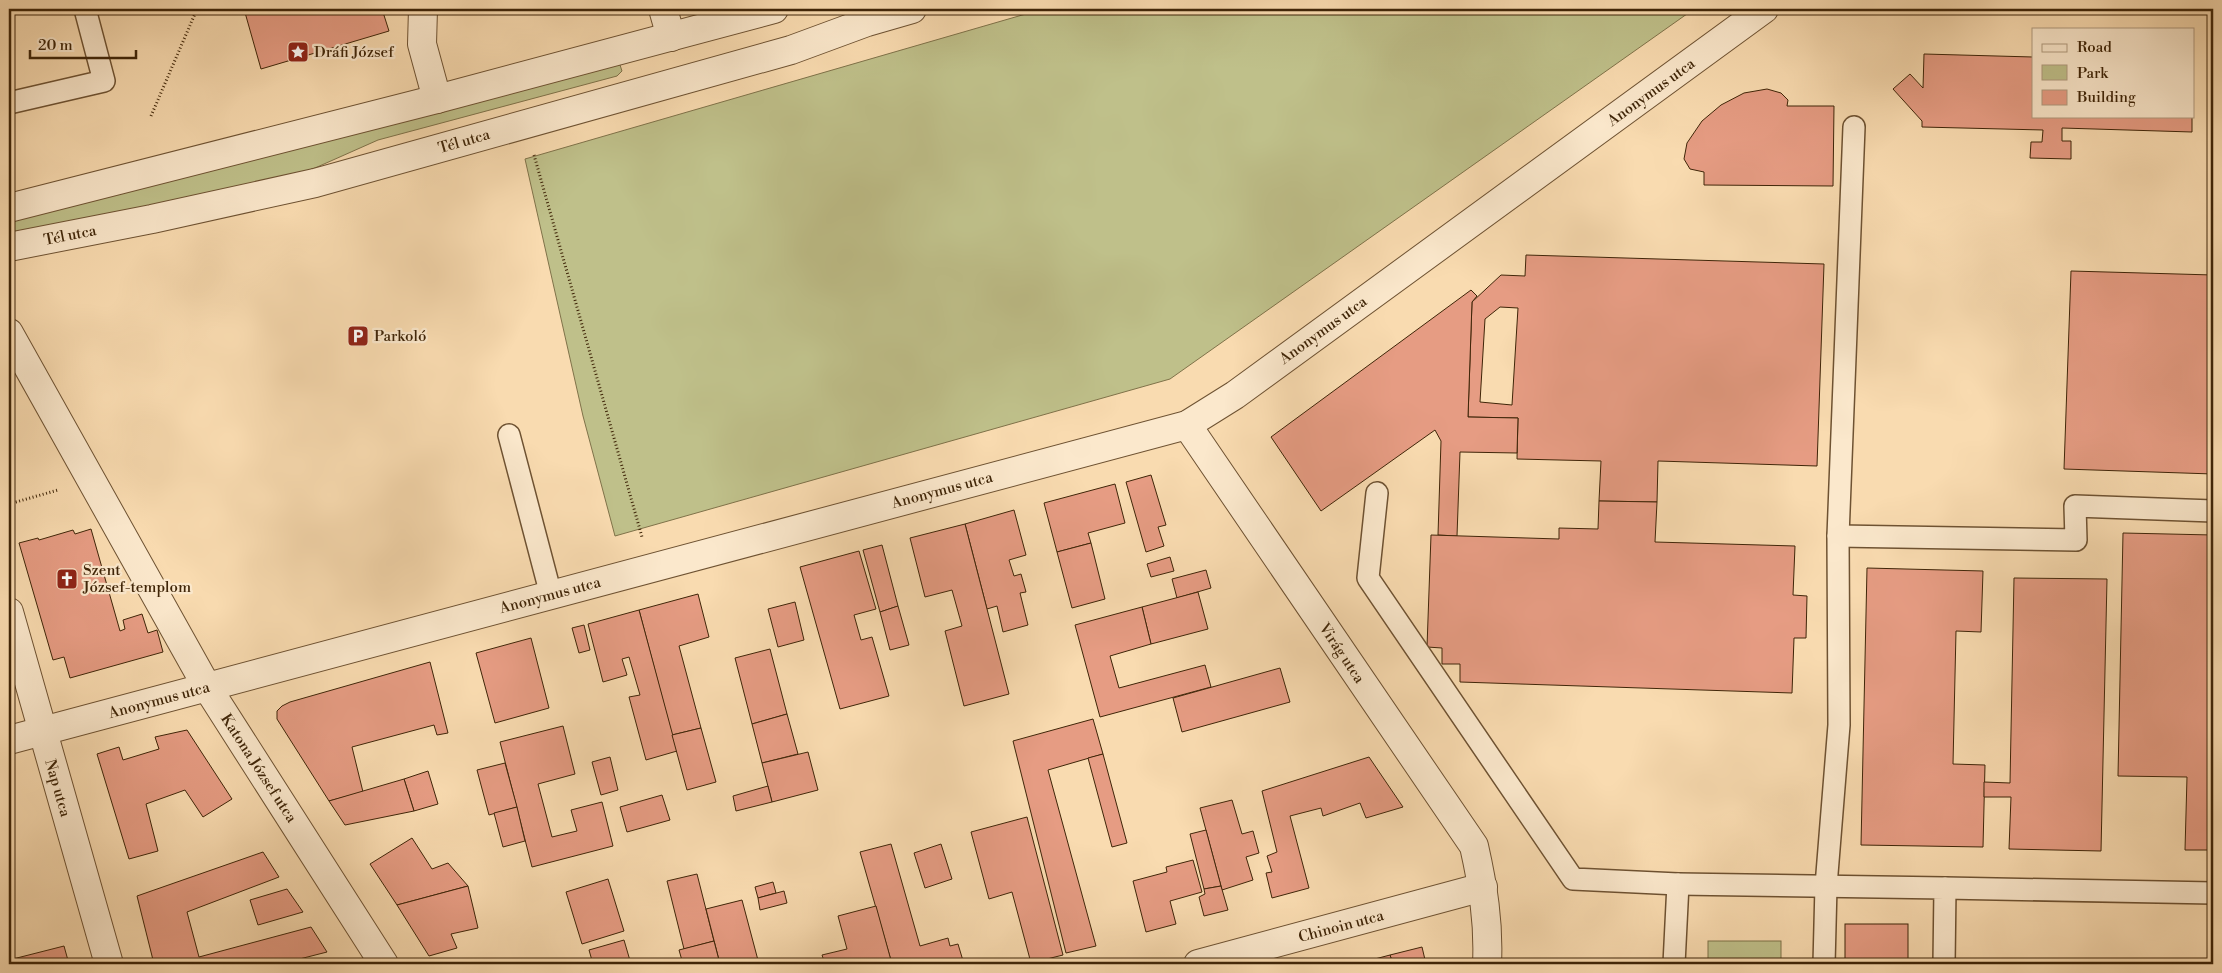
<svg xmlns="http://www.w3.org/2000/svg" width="2222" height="973" font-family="'Libre Bodoni',serif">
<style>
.green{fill:#bfc08a;stroke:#7f7249}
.building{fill:#e69c83;stroke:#3f2508;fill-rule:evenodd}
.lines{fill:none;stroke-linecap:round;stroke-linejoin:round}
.service-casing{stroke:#6e5232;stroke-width:24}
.pedestrian-casing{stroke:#6e5232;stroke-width:30}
.minor-casing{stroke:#6e5232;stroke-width:30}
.tertiary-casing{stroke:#6e5232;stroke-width:30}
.path{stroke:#3f2508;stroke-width:3;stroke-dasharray:1 2.5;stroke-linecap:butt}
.service{stroke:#fbe8cc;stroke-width:21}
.pedestrian{stroke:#fbe8cc;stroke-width:28}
.minor{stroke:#fbe8cc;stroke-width:28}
.tertiary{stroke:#fbe8cc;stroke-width:28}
.labels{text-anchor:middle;stroke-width:4.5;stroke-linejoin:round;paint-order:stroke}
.poi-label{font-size:15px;fill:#3f2508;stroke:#fbe8cc;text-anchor:start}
.street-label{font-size:15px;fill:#3f2508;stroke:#fbe8cc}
</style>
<rect width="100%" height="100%" fill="#f9dbb0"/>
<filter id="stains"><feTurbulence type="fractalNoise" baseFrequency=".004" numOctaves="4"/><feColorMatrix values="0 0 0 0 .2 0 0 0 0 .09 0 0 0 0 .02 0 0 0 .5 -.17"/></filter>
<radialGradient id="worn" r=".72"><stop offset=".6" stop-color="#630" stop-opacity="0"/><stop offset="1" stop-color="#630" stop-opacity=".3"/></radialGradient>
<!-- green -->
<g class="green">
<polygon points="1043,9 1694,9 1170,379 615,536 583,416 525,159"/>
<polygon points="611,64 620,65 622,71 617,76 378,140 315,168 273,183 9,238 9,221"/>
<rect x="1708" y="941" width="73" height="23"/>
</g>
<!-- building -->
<g class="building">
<polygon points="244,9 382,9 389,31 261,69"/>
<polygon points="1924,54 2033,57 2033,116 2192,116 2192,132 2062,128 2062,141 2071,141 2071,159 2030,158 2031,142 2042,142 2043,130 1922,127 1922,121 1893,89 1910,74 1923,88"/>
<polygon points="1767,89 1781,93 1788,100 1787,106 1834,106 1833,186 1704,185 1704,172 1690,169 1684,159 1687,143 1702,121 1721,105 1744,93"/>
<path d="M 1526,255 L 1824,264 L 1817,466 L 1658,461 L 1657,502 L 1599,501 L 1601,461 L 1517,459 L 1518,418 L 1468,417 L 1472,302 L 1501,275 L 1525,276 ZM 1500,307 L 1518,308 L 1512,405 L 1480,402 L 1485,319 Z"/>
<polygon points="2071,271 2213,275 2213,474 2064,469"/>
<polygon points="1471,290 1477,296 1472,302 1468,417 1518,418 1517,453 1460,452 1457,536 1438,535 1441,441 1435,430 1321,511 1271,437"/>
<polygon points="1151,475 1166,525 1158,527 1164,546 1146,552 1126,482"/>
<polygon points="1115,484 1125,523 1088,533 1091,543 1057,552 1044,503"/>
<polygon points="1599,501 1657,502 1655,542 1795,546 1793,595 1807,596 1806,638 1794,638 1792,693 1460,682 1460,664 1442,664 1442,648 1427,647 1431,535 1559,539 1559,528 1598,529"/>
<polygon points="1014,510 1026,555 1009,560 1014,576 1021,574 1026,592 1020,593 1028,625 1003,632 997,606 987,609 965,524"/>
<polygon points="965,524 1009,694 964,706 945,631 962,626 952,590 925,597 910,538"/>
<polygon points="91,529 120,631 125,629 123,620 142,614 148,633 157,630 163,652 70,678 64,657 53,660 19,543 38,538 39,540 73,530 75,534"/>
<polygon points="2123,533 2213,535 2213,850 2185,850 2187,777 2118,776"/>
<polygon points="1091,543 1105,599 1072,608 1057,552"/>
<polygon points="882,545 898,606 880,612 863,550"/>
<polygon points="859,551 876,609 854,615 861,640 872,637 889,696 840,709 800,567"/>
<polygon points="1170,557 1174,571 1151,577 1147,564"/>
<polygon points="1867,568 1983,571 1981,632 1956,631 1953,764 1985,765 1983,847 1861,845"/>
<polygon points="1206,570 1211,588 1177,598 1172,579"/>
<polygon points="2014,578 2107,579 2101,851 2009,849 2011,797 1984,797 1984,782 2010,783"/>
<polygon points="1198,592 1208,629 1151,644 1142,607"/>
<polygon points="698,594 709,637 679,646 701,728 672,735 639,610"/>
<polygon points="795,602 804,640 778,647 768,609"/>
<polygon points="898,606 909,645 890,650 880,612"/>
<polygon points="1142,607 1151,644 1110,656 1119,688 1205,665 1211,687 1100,717 1075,625"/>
<polygon points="639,610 677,751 646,760 629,697 640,695 629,657 622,659 627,675 603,682 588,624"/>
<polygon points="584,625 590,650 579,653 572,628"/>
<polygon points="531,638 549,708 495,723 476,653"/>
<polygon points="770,649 787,714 752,724 735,658"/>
<polygon points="430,662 448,733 437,735 434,725 352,747 363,792 329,801 277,719 277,711 282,706 290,702"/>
<polygon points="1280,668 1290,702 1182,732 1173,698"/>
<polygon points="787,714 798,754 762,763 752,724"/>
<polygon points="1093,719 1103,754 1048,770 1096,946 1066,953 1013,741"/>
<polygon points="563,726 575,774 538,784 552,837 577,831 571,810 602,802 613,846 532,867 500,742"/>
<polygon points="701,728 716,782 687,790 672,735"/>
<polygon points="187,730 232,799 203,817 185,790 146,804 158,851 129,859 97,754 119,747 123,760 159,749 155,737"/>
<polygon points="808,752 818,790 772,802 762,763"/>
<polygon points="1103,754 1127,843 1112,847 1088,758"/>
<polygon points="610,757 618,790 601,795 592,762"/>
<polygon points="1369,757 1403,807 1366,818 1360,803 1323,816 1321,808 1290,816 1309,888 1272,898 1266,873 1272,872 1267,856 1277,852 1262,791"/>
<polygon points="505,763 517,807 489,815 477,770"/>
<polygon points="428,771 438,804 414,811 404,779"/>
<polygon points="404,779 414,811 345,825 329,801"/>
<polygon points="768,786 772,802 736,811 733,796"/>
<polygon points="662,795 670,820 627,832 620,807"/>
<polygon points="1232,800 1242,834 1253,831 1259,853 1246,857 1253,880 1222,890 1200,808"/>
<polygon points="517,807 525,841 503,847 494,813"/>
<polygon points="1027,817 1063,955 1031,963 1012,892 989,899 971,832"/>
<polygon points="1206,830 1221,886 1204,889 1190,834"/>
<polygon points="412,838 432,869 448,863 468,886 397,905 370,864"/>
<polygon points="891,844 920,946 948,938 950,946 958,944 964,964 892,964 860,852"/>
<polygon points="941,844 952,879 925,888 914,853"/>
<polygon points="263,852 279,877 187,912 199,957 311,927 327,952 280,964 154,964 137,896"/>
<polygon points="1193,860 1202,892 1170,901 1176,924 1146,932 1133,881 1167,872 1166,867"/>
<polygon points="697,874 714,941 684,949 667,881"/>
<polygon points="608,879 624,931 582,944 566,892"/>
<polygon points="773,882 776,893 758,898 755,887"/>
<polygon points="468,886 478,928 451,934 457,948 429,956 397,905"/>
<polygon points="1221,886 1228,910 1204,916 1199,897 1205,894 1204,889"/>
<polygon points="287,889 303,912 258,925 250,900"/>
<polygon points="784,891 787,903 760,910 758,898"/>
<polygon points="742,900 759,964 720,964 706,909"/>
<polygon points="876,906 892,964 825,964 822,955 847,949 838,916"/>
<rect x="1845" y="924" width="63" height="40"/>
<polygon points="624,940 631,964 593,964 589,950"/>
<polygon points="714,941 720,964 683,964 679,950"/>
<polygon points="64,946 69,964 9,964 9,960"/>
<polygon points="1422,947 1426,964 1393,964 1390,955"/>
<polygon points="1390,955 1393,964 1356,964"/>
</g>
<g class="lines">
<!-- service casing -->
<g class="service-casing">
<g id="service">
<polyline points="9,103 104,81 85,9"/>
<polyline points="509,435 551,595"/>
<polyline points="1377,493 1368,578 1573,879 1678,884 1674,964"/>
<polyline points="1838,536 2076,540 2075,506 2213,511"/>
<polyline points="1678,884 1945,888 1944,964"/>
<polyline points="1945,888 2213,893"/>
<polyline points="1824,964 1826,886 1839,725 1838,536 1854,127"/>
</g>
</g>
<!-- pedestrian casing -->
<g class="pedestrian-casing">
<polyline id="pedestrian" points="423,9 422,44 437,99"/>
</g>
<!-- minor casing -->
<g class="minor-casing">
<g id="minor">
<polyline points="663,9 671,37"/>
<polyline points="9,333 207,687 384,964"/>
<path d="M 1187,425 L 1474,846 C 1483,886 1489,923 1487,964"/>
<polyline points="9,612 109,964"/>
<polyline points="9,740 1187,425 1235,395 1764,9"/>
<polyline points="1198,964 1483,887"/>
</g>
</g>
<!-- tertiary casing -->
<g class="tertiary-casing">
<g id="tertiary">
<polyline points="9,208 437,99 774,9"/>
<polyline points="9,247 152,219 315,183 791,50 867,22 912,9"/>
</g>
</g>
<!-- path -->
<g class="path">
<polyline points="151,116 197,9"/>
<polyline points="534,155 642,537"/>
<polyline points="9,504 58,490"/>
</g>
<!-- service -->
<use href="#service" class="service"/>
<!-- pedestrian -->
<use href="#pedestrian" class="pedestrian"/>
<!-- minor -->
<use href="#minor" class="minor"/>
<!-- tertiary -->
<use href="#tertiary" class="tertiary"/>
</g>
<!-- icons -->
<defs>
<g id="sight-square" transform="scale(1.125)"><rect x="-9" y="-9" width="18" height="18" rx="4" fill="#8f2418" stroke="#fbe8cc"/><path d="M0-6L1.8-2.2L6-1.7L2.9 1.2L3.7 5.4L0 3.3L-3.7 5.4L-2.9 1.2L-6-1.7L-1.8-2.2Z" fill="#fff"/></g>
<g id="parking-square" transform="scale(1.125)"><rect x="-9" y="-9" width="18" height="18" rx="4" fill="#8f2418" stroke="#fbe8cc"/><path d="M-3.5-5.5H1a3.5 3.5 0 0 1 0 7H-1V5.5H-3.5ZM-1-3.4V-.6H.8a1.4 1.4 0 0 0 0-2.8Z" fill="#fff"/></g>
<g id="church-square" transform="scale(1.125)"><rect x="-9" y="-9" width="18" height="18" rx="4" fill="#8f2418" stroke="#fbe8cc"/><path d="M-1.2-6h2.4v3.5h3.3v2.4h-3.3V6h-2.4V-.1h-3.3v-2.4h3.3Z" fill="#fff"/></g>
</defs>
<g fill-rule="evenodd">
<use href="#sight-square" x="298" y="52"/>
<use href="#parking-square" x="358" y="336"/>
<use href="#church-square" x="67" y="579"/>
</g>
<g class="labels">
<!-- poi labels -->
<g class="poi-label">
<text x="314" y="57">Dráfi József</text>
<text x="374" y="341">Parkoló</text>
<text x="83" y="575">Szent<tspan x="83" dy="17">József-templom</tspan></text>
</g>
<!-- street labels -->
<g class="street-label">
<text transform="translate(1651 92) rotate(-36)" y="5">Anonymus utca</text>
<text transform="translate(464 141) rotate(-16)" y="5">Tél utca</text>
<text transform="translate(70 235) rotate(-11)" y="5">Tél utca</text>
<text transform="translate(1323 330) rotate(-36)" y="5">Anonymus utca</text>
<text transform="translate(942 490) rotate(-15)" y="5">Anonymus utca</text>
<text transform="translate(550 595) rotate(-15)" y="5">Anonymus utca</text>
<text transform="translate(1342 653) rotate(56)" y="5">Virág utca</text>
<text transform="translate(159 700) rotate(-15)" y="5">Anonymus utca</text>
<text transform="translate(259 768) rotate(57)" y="5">Katona József utca</text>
<text transform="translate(58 788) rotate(74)" y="5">Nap utca</text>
<text transform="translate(1341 926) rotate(-15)" y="5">Chinoin utca</text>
</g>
</g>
<!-- margin -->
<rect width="2222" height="973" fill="none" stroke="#f9dbb0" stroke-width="30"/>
<rect x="10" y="10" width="2202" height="953" fill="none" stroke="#3f2508" stroke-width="2.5"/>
<rect x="15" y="15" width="2192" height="943" fill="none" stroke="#3f2508"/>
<!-- legend -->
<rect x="2032" y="28" width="162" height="90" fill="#fbe8cc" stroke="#b09a7e"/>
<rect x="2042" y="44" width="25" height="8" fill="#fbe8cc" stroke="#b09a7e"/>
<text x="2077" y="52" font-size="15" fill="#3f2508">Road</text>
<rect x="2042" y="65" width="25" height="15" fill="#bfc08a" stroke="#b09a7e"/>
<text x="2077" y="78" font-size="15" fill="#3f2508">Park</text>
<rect x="2042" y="90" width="25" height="15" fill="#e69c83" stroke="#b09a7e"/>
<text x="2077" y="102" font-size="15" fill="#3f2508">Building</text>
<!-- scale -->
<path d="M30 50v8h106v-8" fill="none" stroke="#3f2508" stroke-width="2.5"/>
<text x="38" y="50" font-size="15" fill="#3f2508" stroke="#fbe8cc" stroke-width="4" paint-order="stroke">20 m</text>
<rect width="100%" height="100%" filter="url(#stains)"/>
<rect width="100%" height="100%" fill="url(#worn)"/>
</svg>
